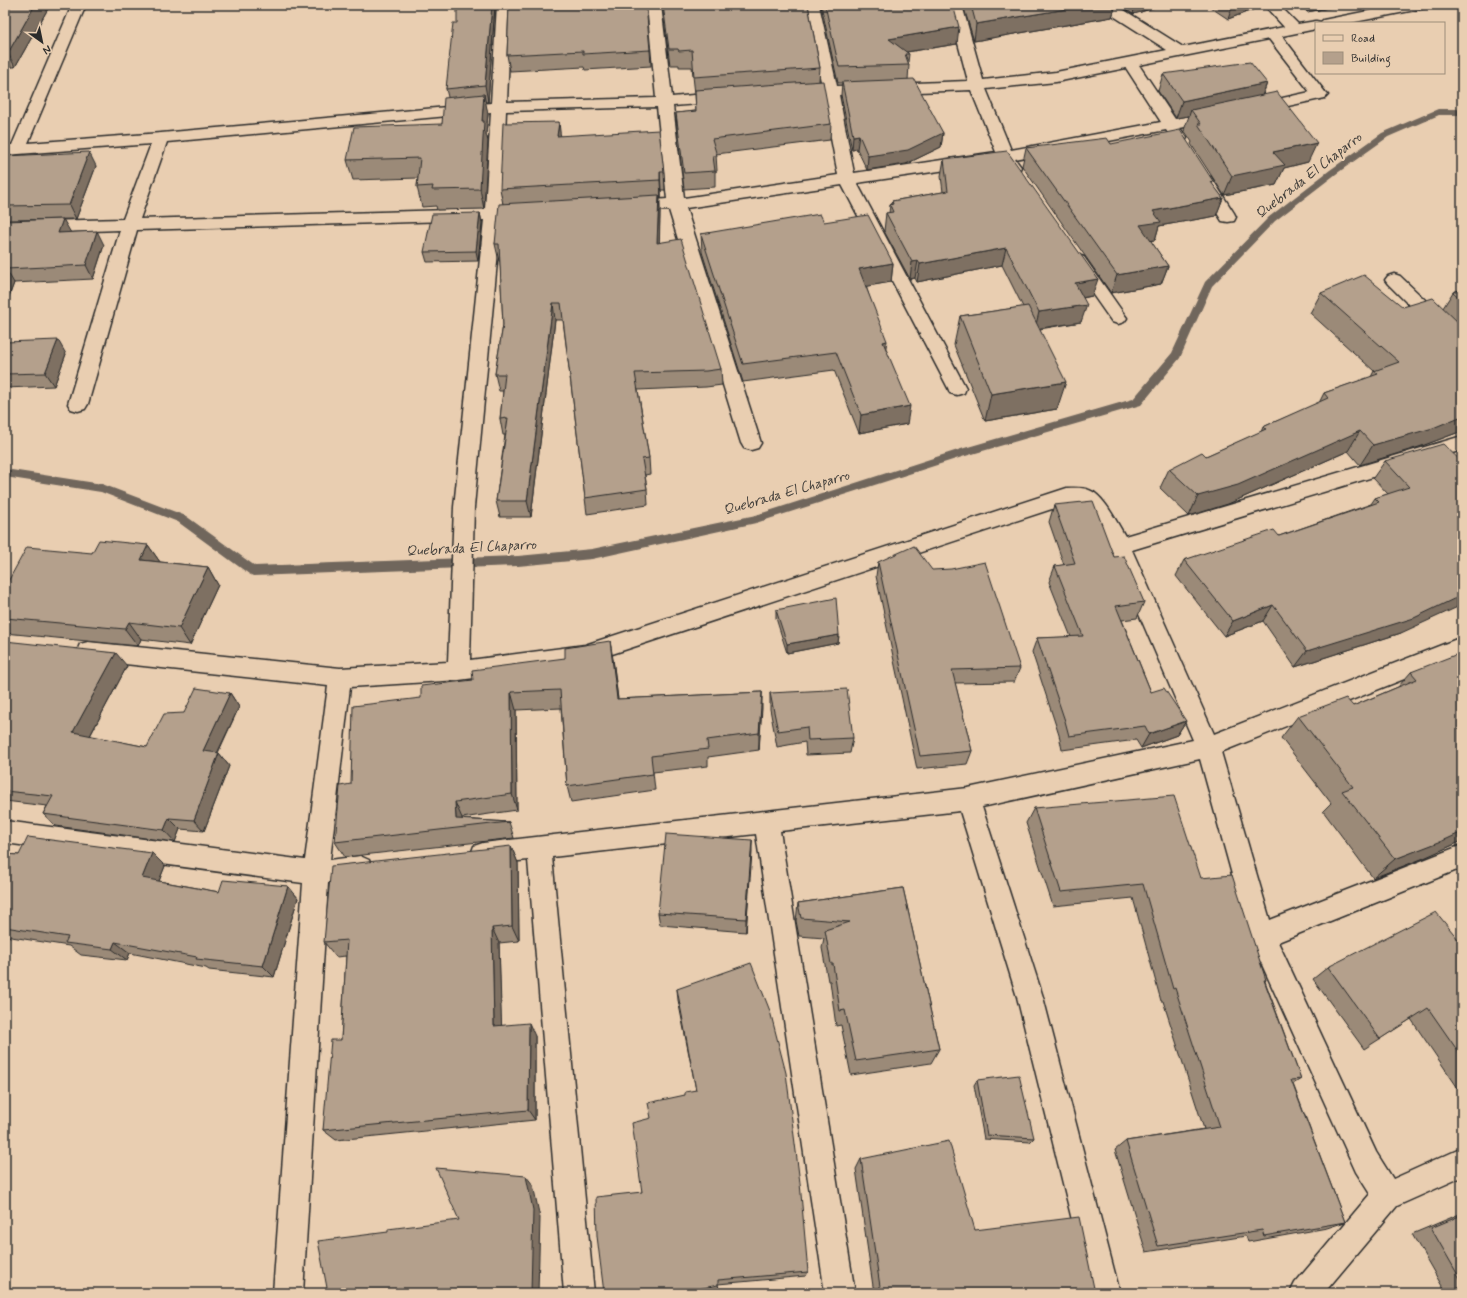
<svg xmlns="http://www.w3.org/2000/svg" width="1467" height="1298" font-family="Mynerve,sans-serif">
<style>
.lines{fill:none;stroke-linecap:round;stroke-linejoin:round}
.stream{fill:#70665c;fill-rule:evenodd}
.minor-casing{stroke:#2b2b2b;stroke-width:3}
.minor{fill:#e9ceb1;fill-rule:evenodd}
.wall{fill:#9b8a78;stroke:#2b2b2b}
.shaded-wall{fill:#7e7062;stroke:#2b2b2b}
.building{fill:#b4a08c;stroke:#2b2b2b}
.labels{text-anchor:middle;stroke-width:4;stroke-linejoin:round;paint-order:stroke}
.water-label{font-size:14px;font-style:italic;fill:#423f3b;stroke:#e9ceb1}
</style>
<rect width="100%" height="100%" fill="#e9ceb1"/>
<filter id="ink" filterUnits="userSpaceOnUse"><feTurbulence type="fractalNoise" baseFrequency=".025" numOctaves="2"/><feDisplacementMap in="SourceGraphic" scale="8" xChannelSelector="R" yChannelSelector="G"/><feConvolveMatrix kernelMatrix="1 2 1 2 8 2 1 2 1" color-interpolation-filters="sRGB"/></filter>
<g filter="url(#ink)">
<g class="lines">
<!-- stream -->
<polygon class="stream" points="1438,109 1462,109 1462,115 1439,115 1388,137 1336,174 1275,221 1212,286 1180,358 1141,405 962,457 756,523 592,559 518,566 253,576 249,574 178,522 101,492 5,477 5,469 102,484 186,516 255,566 518,556 592,549 756,515 961,449 1133,399 1172,353 1205,282 1269,217 1330,170 1382,133"/>
<!-- minor casing -->
<g class="minor-casing">
<g id="minor">
<path d="M 72,5 L 86,5 L 28,143 L 161,133 L 491,103 L 497,5 L 511,5 L 507,102 L 656,98 L 647,5 L 661,5 L 672,97 L 725,92 L 730,94 L 733,97 L 730,100 L 725,102 L 673,106 L 684,198 L 838,175 L 823,96 L 795,97 L 790,95 L 787,92 L 790,89 L 822,86 L 805,5 L 819,5 L 837,86 L 968,81 L 948,5 L 962,5 L 983,80 L 1056,72 L 1167,50 L 1101,8 L 1099,5 L 1116,5 L 1183,47 L 1284,27 L 1264,5 L 1279,5 L 1298,24 L 1316,21 L 1321,22 L 1323,20 L 1398,5 L 1427,5 L 1425,8 L 1350,23 L 1316,23 L 1316,29 L 1282,36 L 1325,92 L 1328,95 L 1325,98 L 1256,113 L 1250,111 L 1248,108 L 1250,105 L 1310,92 L 1269,39 L 1139,65 L 1175,119 L 1216,111 L 1222,113 L 1224,116 L 1222,119 L 1180,128 L 1187,138 L 1185,141 L 1179,143 L 1173,141 L 1166,130 L 1015,159 L 1021,167 L 1019,171 C 1009,173 1006,169 1001,162 L 857,183 L 966,388 L 964,393 L 957,395 L 950,393 L 948,388 L 842,185 L 686,208 L 761,443 L 758,448 L 751,450 L 744,448 L 741,443 L 669,210 L 630,212 L 624,211 L 622,207 L 624,203 L 630,202 L 667,199 L 657,107 L 506,111 L 502,208 L 528,208 L 534,209 L 536,213 L 534,217 L 501,219 L 474,507 L 470,660 L 585,645 L 1067,488 C 1074,488 1082,487 1089,490 C 1104,495 1117,523 1125,536 L 1462,436 L 1462,450 L 1132,550 L 1214,734 L 1462,637 L 1462,656 L 1221,752 L 1270,920 L 1462,845 L 1462,868 L 1278,942 L 1376,1152 L 1393,1179 L 1462,1148 L 1462,1177 L 1397,1206 L 1324,1293 L 1290,1293 L 1295,1283 L 1370,1194 L 1356,1172 L 1249,936 L 1200,759 L 982,807 L 1043,997 L 1120,1293 L 1090,1293 L 1017,997 L 960,811 L 780,831 L 855,1293 L 825,1293 L 756,834 L 552,857 L 594,1293 L 564,1293 L 528,860 L 483,865 L 474,862 L 471,854 L 474,846 L 483,843 L 968,788 L 1193,740 L 1111,549 L 1090,514 L 1079,504 L 1067,504 L 585,663 L 459,680 L 350,687 L 330,860 L 360,856 L 369,860 L 372,868 L 369,876 L 360,880 L 328,883 L 303,1293 L 273,1293 L 303,883 L 5,843 L 5,821 L 305,860 L 328,686 L 88,660 L 80,658 L 77,651 L 80,644 L 88,642 L 340,668 L 448,662 L 454,507 L 484,220 L 137,230 L 88,404 L 85,409 L 78,411 L 71,409 L 68,404 L 120,230 L 5,234 L 5,222 L 123,219 L 151,144 L 5,155 L 5,145 L 12,145 ZM 1126,68 L 1161,122 L 1011,150 L 986,89 L 1056,82 ZM 971,90 L 996,152 L 854,173 L 839,95 ZM 491,112 L 485,209 L 140,219 L 167,142 Z"/>
<polygon points="1205,176 1211,177 1234,213 1236,217 1234,221 1228,222 1222,221 1197,181 1199,177"/>
<polygon points="1078,255 1084,257 1124,314 1127,318 1124,322 1118,324 1112,322 1072,265 1069,261 1072,257"/>
<polygon points="1394,274 1400,276 1462,335 1462,352 1455,351 1388,284 1385,280 1388,276"/>
</g>
</g>
<!-- minor -->
<use href="#minor" class="minor"/>
</g>
<!-- wall -->
<g class="wall">
<polygon points="5,5 50,5 15,67 11,67 5,81"/>
<polygon points="495,5 488,102 485,102 488,114 486,134 488,141 484,209 437,210 436,206 422,207 417,187 418,178 353,180 347,160 442,124 448,97 446,89 457,23"/>
<polygon points="509,5 650,50 651,66 585,70 584,67 510,71 507,55"/>
<polygon points="662,5 808,5 820,68 819,81 831,124 830,140 716,154 717,171 715,172 715,187 684,189 677,128 676,113 696,111 695,94 692,67 679,67 679,65 670,65"/>
<polygon points="821,5 953,5 957,44 907,52 909,54 908,62 909,65 908,80 943,133 941,147 906,164 867,170 857,149 852,150 841,95 842,83 838,83"/>
<polygon points="963,5 1116,5 1112,17 974,41"/>
<polygon points="1119,5 1161,5 1141,12 1133,14"/>
<polygon points="1207,5 1263,5 1263,6 1228,19"/>
<polygon points="1301,5 1345,5 1307,12"/>
<polygon points="1163,74 1267,83 1263,95 1308,162 1284,168 1276,185 1224,195 1191,144 1192,142 1184,130 1189,116 1176,118 1158,91"/>
<polygon points="561,136 664,172 665,190 661,190 661,198 660,198 660,212 659,243 721,369 722,385 706,387 638,390 649,458 650,474 645,475 647,489 648,505 587,514 585,498 563,320 555,320 531,517 500,517 496,501 505,435 503,435 500,419 503,391 499,391 495,374 503,325 500,261 499,261 495,244 503,204 500,189"/>
<polygon points="1111,144 1213,181 1212,184 1223,198 1216,216 1159,226 1155,240 1150,240 1168,266 1161,284 1111,293 1022,166 1026,148"/>
<polygon points="5,156 96,166 76,219 5,220"/>
<polygon points="944,159 1092,296 1083,298 1081,322 1040,329 1057,409 985,421 954,345 960,316 1023,307 1002,265 917,282 915,278 910,279 884,231 886,213 889,213 890,205 891,204 892,201 943,192 941,176"/>
<polygon points="480,213 482,223 478,261 427,262 424,252"/>
<polygon points="5,221 70,232 104,245 93,279 14,283 5,307"/>
<polygon points="824,222 893,263 891,282 866,286 886,349 907,424 859,433 834,370 743,382 702,252 701,234"/>
<polygon points="1462,289 1462,431 1419,447 1360,465 1348,451 1228,504 1189,516 1160,488 1169,469 1206,456 1261,432 1263,427 1319,403 1324,393 1371,377 1374,371 1310,313 1321,293 1403,307 1443,308 1453,292"/>
<polygon points="5,342 66,354 54,386 5,388"/>
<polygon points="1385,461 1462,462 1401,633 1295,667 1263,621 1224,636 1176,576 1184,560 1279,536 1371,504 1375,498 1388,494 1373,478"/>
<polygon points="1054,505 1114,557 1144,602 1137,618 1122,620 1151,692 1186,721 1177,735 1141,748 1136,740 1062,750 1059,735 1032,652 1037,638 1071,637 1049,582 1055,566 1064,565 1049,522"/>
<polygon points="148,545 160,562 208,567 218,585 190,645 141,639 138,646 5,633 5,587 92,553"/>
<polygon points="878,562 1020,668 1014,682 955,683 972,751 967,764 917,769 876,576"/>
<polygon points="776,610 839,635 838,643 787,653 776,618"/>
<polygon points="5,641 127,666 90,736 147,747 184,713 230,693 239,707 218,753 219,753 229,766 204,831 180,829 175,842 56,826 43,814 47,806 5,801"/>
<polygon points="613,659 618,699 762,692 759,750 708,757 708,766 653,772 655,790 571,802 567,786 561,708 516,710 517,810 462,818 462,819 509,822 514,838 345,857 335,842 351,784 421,698 473,680"/>
<polygon points="1462,663 1462,841 1424,858 1373,878 1323,811 1331,803 1281,738 1298,716 1353,706 1398,687 1411,672"/>
<polygon points="770,693 853,738 850,753 806,755 805,742 777,747 770,709"/>
<polygon points="1034,808 1201,878 1266,980 1265,981 1301,1079 1293,1084 1345,1222 1327,1228 1248,1242 1246,1236 1146,1252 1115,1150 1126,1141 1204,1129 1163,1001 1161,1001 1133,898 1053,906 1026,823"/>
<polygon points="752,840 746,932 660,925 658,913"/>
<polygon points="511,846 518,863 519,941 499,943 501,1025 535,1036 535,1120 336,1140 323,1130 341,1040 346,956 336,957 324,942"/>
<polygon points="5,854 19,855 165,866 159,881 219,892 288,886 298,898 274,977 209,970 206,968 130,953 127,960 81,955 69,946 5,936"/>
<polygon points="903,888 939,1049 931,1063 851,1075 841,1025 836,1026 830,981 828,981 822,948 824,938 799,936 796,921 798,903"/>
<polygon points="1462,944 1462,1094 1411,1019 1364,1049 1313,979 1328,967"/>
<polygon points="677,989 808,1272 806,1276 718,1284 719,1289 698,1293 604,1293 642,1192 651,1118 685,1095 696,1090 678,1000"/>
<polygon points="977,1080 1034,1138 1030,1142 984,1139 974,1085"/>
<polygon points="861,1159 975,1230 1095,1293 874,1293 856,1169"/>
<polygon points="1462,1213 1462,1293 1446,1293 1412,1234"/>
</g>
<!-- shaded-wall -->
<g class="shaded-wall">
<polygon points="35,5 50,5 15,67 8,53"/>
<polygon points="492,5 495,5 488,102 485,85"/>
<polygon points="1091,5 1116,5 1112,17 974,41 976,24"/>
<polygon points="1135,5 1161,5 1141,12 1133,14"/>
<polygon points="1233,5 1263,5 1263,6 1228,19"/>
<polygon points="1310,5 1345,5 1307,12"/>
<polygon points="959,27 957,44 887,55 889,39"/>
<polygon points="5,55 11,67 5,81"/>
<polygon points="1267,83 1260,101 1191,110 1189,116 1176,118 1182,101"/>
<polygon points="484,94 488,114 486,134 488,141 484,209 480,189 482,121"/>
<polygon points="559,122 561,140 557,136"/>
<polygon points="943,133 941,147 906,164 867,170 868,156"/>
<polygon points="859,135 857,149 852,150 853,136"/>
<polygon points="1317,143 1308,162 1284,168 1276,185 1224,195 1232,176 1273,152"/>
<polygon points="89,152 96,166 76,219 69,205"/>
<polygon points="660,172 661,190 661,198 660,180"/>
<polygon points="659,195 660,212 659,260 657,243"/>
<polygon points="1223,198 1216,216 1159,226 1155,240 1134,243 1140,225 1153,211"/>
<polygon points="480,213 482,223 478,261 476,251"/>
<polygon points="63,219 71,233 58,233"/>
<polygon points="97,231 104,245 93,279 86,265"/>
<polygon points="1006,248 1002,265 917,282 920,264"/>
<polygon points="918,261 915,278 910,279 912,262"/>
<polygon points="893,263 891,282 857,288 859,269"/>
<polygon points="1168,266 1161,284 1111,293 1117,275"/>
<polygon points="6,269 14,283 5,307 5,271"/>
<polygon points="1098,279 1092,296 1070,300 1075,283"/>
<polygon points="553,303 555,320 531,517 527,501"/>
<polygon points="1087,305 1081,322 1035,329 1039,312"/>
<polygon points="58,340 66,354 54,386 45,373"/>
<polygon points="887,341 884,359 883,342"/>
<polygon points="1066,382 1057,409 985,421 991,394"/>
<polygon points="910,406 907,424 859,433 861,415"/>
<polygon points="1462,416 1462,431 1419,447 1360,465 1373,445"/>
<polygon points="1360,431 1348,451 1228,504 1189,516 1198,496"/>
<polygon points="148,545 160,562 141,560"/>
<polygon points="208,567 218,585 190,645 179,628"/>
<polygon points="1462,595 1462,605 1401,633 1295,667 1307,651"/>
<polygon points="1273,605 1263,621 1224,636 1233,621"/>
<polygon points="129,622 141,639 138,646 125,629"/>
<polygon points="839,635 838,643 787,653 787,644"/>
<polygon points="610,641 613,659 620,716 617,699"/>
<polygon points="116,653 127,666 85,745 73,732"/>
<polygon points="511,692 516,710 517,810 512,794"/>
<polygon points="762,692 762,709 759,750 759,733"/>
<polygon points="230,693 239,707 212,764 203,751"/>
<polygon points="1186,721 1177,735 1141,748 1149,734"/>
<polygon points="219,753 229,766 204,831 194,820"/>
<polygon points="455,802 462,818 463,827 456,819"/>
<polygon points="169,818 180,829 175,842 164,830"/>
<polygon points="1462,832 1462,841 1424,858 1373,878 1395,859"/>
<polygon points="752,840 752,853 746,932 746,919"/>
<polygon points="511,846 518,863 519,941 512,926"/>
<polygon points="152,853 165,866 155,891 142,878"/>
<polygon points="288,886 298,898 274,977 263,966"/>
<polygon points="492,928 499,943 502,1039 494,1026"/>
<polygon points="115,942 130,953 127,960 112,949"/>
<polygon points="529,1023 535,1036 535,1120 528,1110"/>
<polygon points="526,1176 533,1185 540,1218 538,1293 531,1293"/>
</g>
<!-- building -->
<g class="building">
<polygon points="5,5 35,5 8,53 5,53"/>
<polygon points="457,5 492,5 485,85 446,89 453,23 457,23"/>
<polygon points="509,5 646,5 650,50 583,54 583,51 507,55"/>
<polygon points="663,5 808,5 820,68 694,77 692,50 679,51 678,49 669,49"/>
<polygon points="825,5 953,5 959,27 889,39 909,54 905,54 909,65 839,67"/>
<polygon points="971,5 1091,5 976,24"/>
<polygon points="1250,62 1267,83 1182,101 1163,74"/>
<polygon points="914,79 943,133 908,150 868,156 859,135 853,136 842,82"/>
<polygon points="823,81 831,124 712,139 717,156 713,156 715,171 684,173 676,113 696,111 695,90"/>
<polygon points="1277,92 1317,143 1273,152 1285,165 1232,176 1198,124 1201,124 1191,110"/>
<polygon points="484,94 482,121 484,121 480,189 432,190 433,186 417,187 420,158 347,160 354,127 442,124 444,98"/>
<polygon points="559,122 557,136 659,130 664,172 660,172 660,180 500,189 503,123"/>
<polygon points="1180,130 1213,181 1211,182 1223,198 1153,211 1161,222 1140,225 1168,266 1117,275 1026,148 1107,138 1111,144"/>
<polygon points="1007,151 1098,279 1075,283 1087,305 1039,312 1006,248 920,264 918,261 912,262 886,213 893,212 890,205 893,204 892,201 948,191 944,159"/>
<polygon points="89,152 69,205 5,206 5,156"/>
<polygon points="659,195 657,243 681,239 721,369 706,371 635,373 649,458 642,459 647,489 585,498 561,303 553,303 527,501 496,501 508,418 500,419 505,374 495,374 503,325 499,244 495,244 499,204"/>
<polygon points="480,213 476,251 424,252 432,214"/>
<polygon points="820,214 824,222 868,215 893,263 859,269 887,341 883,342 910,406 861,415 836,352 743,364 701,234"/>
<polygon points="63,219 58,233 97,231 86,265 6,269 5,271 5,221"/>
<polygon points="1364,275 1403,307 1433,298 1462,326 1462,416 1433,428 1373,445 1360,431 1238,485 1198,496 1169,469 1202,452 1206,456 1266,429 1263,427 1328,398 1324,393 1378,374 1374,371 1399,362 1321,293"/>
<polygon points="1462,289 1462,300 1453,292"/>
<polygon points="1028,306 1066,382 991,394 960,316"/>
<polygon points="58,340 45,373 5,374 5,342"/>
<polygon points="1443,444 1462,462 1462,595 1414,618 1307,651 1273,605 1233,621 1184,560 1274,530 1279,536 1379,502 1375,498 1409,487 1385,461"/>
<polygon points="1093,501 1114,557 1124,556 1144,602 1116,606 1151,692 1164,688 1186,721 1149,734 1145,726 1069,736 1065,721 1037,638 1083,636 1055,566 1075,563 1054,505"/>
<polygon points="99,540 148,545 141,560 208,567 179,628 129,622 125,629 5,618 5,587 27,547 92,553"/>
<polygon points="914,546 932,570 951,569 985,562 1020,668 952,670 972,751 920,756 878,562"/>
<polygon points="836,598 839,635 787,644 776,610"/>
<polygon points="5,641 116,653 73,732 147,747 164,714 184,713 196,688 230,693 203,751 219,753 194,820 169,818 164,830 43,814 53,796 5,791"/>
<polygon points="610,641 617,699 762,692 759,733 707,740 708,749 651,756 653,774 567,786 560,690 511,692 512,794 455,802 456,819 509,822 335,842 340,786 351,784 353,706 421,698 421,686 473,680 472,670 565,658 565,648"/>
<polygon points="1455,655 1462,663 1462,832 1447,839 1395,859 1342,791 1353,787 1298,716 1346,698 1353,706 1417,679 1411,672"/>
<polygon points="847,689 853,738 808,740 807,727 778,731 770,693"/>
<polygon points="1174,796 1201,878 1232,875 1266,980 1264,980 1301,1079 1291,1080 1345,1222 1264,1236 1262,1230 1158,1246 1126,1141 1220,1127 1175,988 1173,989 1143,884 1061,892 1034,808"/>
<polygon points="666,834 752,840 746,919 658,913"/>
<polygon points="28,837 152,853 142,878 219,892 223,880 288,886 263,966 196,959 197,957 115,942 112,949 65,943 68,937 5,927 5,854 19,855"/>
<polygon points="511,846 512,926 492,928 494,1026 529,1023 528,1110 323,1130 331,1040 341,1040 347,940 324,942 331,866"/>
<polygon points="903,888 939,1049 856,1061 845,1010 840,1011 833,964 831,964 825,930 850,922 801,918 798,903"/>
<polygon points="1436,912 1462,944 1462,1057 1428,1008 1380,1039 1328,967"/>
<polygon points="751,963 770,1011 786,1073 800,1183 808,1272 718,1280 718,1285 688,1291 689,1293 604,1293 597,1236 596,1197 642,1192 632,1123 651,1118 648,1103 685,1095 685,1092 696,1090 677,989"/>
<polygon points="1019,1075 1034,1138 987,1135 977,1080"/>
<polygon points="949,1141 975,1230 1079,1217 1095,1293 881,1293 861,1159"/>
<polygon points="436,1168 526,1176 533,1210 531,1293 328,1293 318,1241 388,1232 388,1229 459,1220"/>
<polygon points="1462,1215 1462,1282 1431,1228"/>
</g>
</g>
<g class="labels">
<!-- water labels -->
<g class="water-label">
<text transform="translate(1308 175) rotate(-38)" y="5">Quebrada El Chaparro</text>
<text transform="translate(786 492) rotate(-16)" y="5">Quebrada El Chaparro</text>
<text transform="translate(471 547) rotate(-3)" y="5">Quebrada El Chaparro</text>
</g>
</g>
<!-- margin -->
<rect width="1467" height="1298" fill="none" stroke="#e9ceb1" stroke-width="20"/>
<rect x="10" y="10" width="1447" height="1278" fill="none" stroke="#2b2b2b" stroke-width="1.5" filter="url(#ink)"/>
<!-- legend -->
<rect x="1315" y="22" width="130" height="52" fill="#e9ceb1" stroke="#9d8d7b"/>
<rect x="1323" y="35" width="20" height="6" fill="#e9ceb1" stroke="#9d8d7b"/>
<text x="1351" y="42" font-size="12" fill="#2b2b2b">Road</text>
<rect x="1323" y="52" width="20" height="12" fill="#b4a08c" stroke="#9d8d7b"/>
<text x="1351" y="62" font-size="12" fill="#2b2b2b">Building</text>
<!-- north arrow -->
<g transform="translate(42 42) rotate(147)" stroke="#e9ceb1" stroke-width="3" paint-order="stroke">
<path d="M0-3L7 15L0 10L-7 15Z" fill="#2b2b2b"/>
<text y="-6" font-size="11" font-weight="bold" text-anchor="middle" fill="#2b2b2b">N</text>
</g>
</svg>
